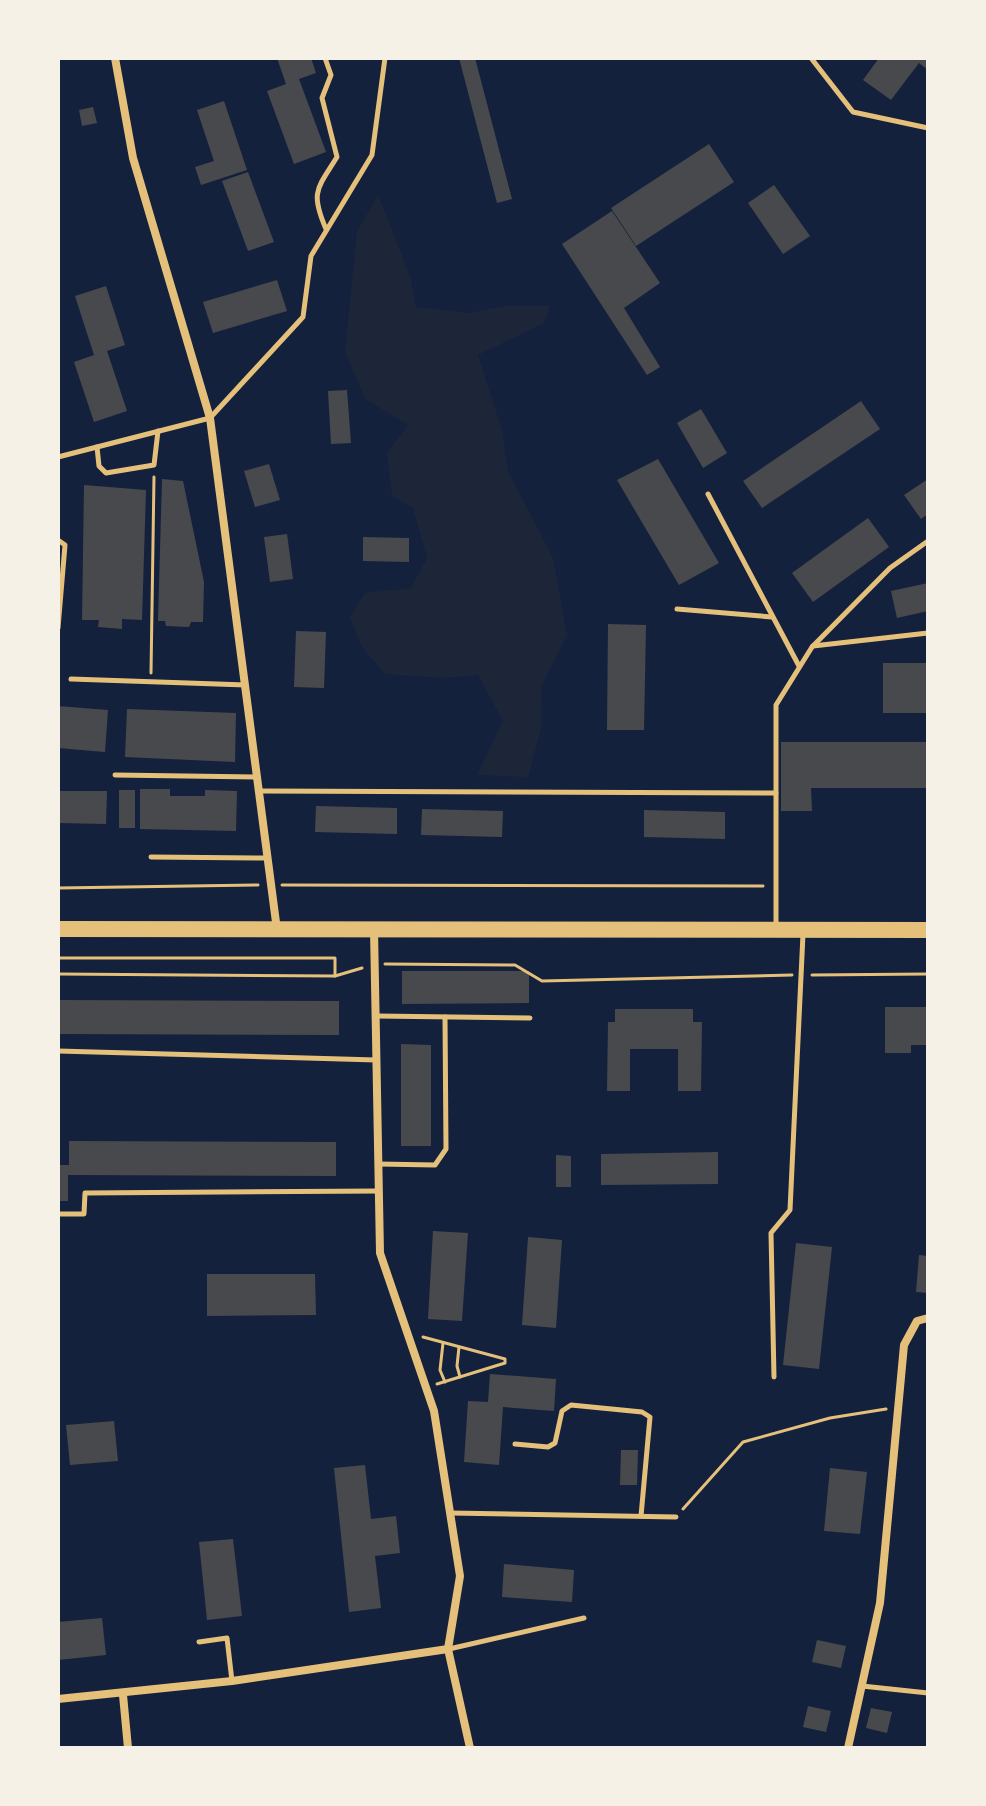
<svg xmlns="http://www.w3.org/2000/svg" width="986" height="1806" font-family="'Sofia Sans Condensed',sans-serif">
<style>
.green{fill:#1d2539}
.building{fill:#48494c}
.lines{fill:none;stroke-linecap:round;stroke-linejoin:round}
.path{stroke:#e5c07b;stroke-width:3}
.service{stroke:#e5c07b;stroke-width:5}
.minor{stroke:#e5c07b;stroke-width:8}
.trunk{stroke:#e5c07b;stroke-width:16}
</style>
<rect width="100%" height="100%" fill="#14213d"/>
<!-- green -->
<polygon class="green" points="378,195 410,276 416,307 468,313 506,306 550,306 544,323 478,355 502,430 508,471 553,558 567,635 542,685 541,729 528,777 477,775 503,721 478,675 444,678 385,674 362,647 350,617 365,593 411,588 427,558 413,508 392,496 387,453 408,425 365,399 345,351 357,231"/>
<!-- building -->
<g class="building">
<polygon points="277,58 311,58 316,73 299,79 326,152 294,164 267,91 286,84"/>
<polygon points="459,58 475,58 512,199 497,203"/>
<polygon points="879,58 928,58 928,70 919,63 891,100 863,80"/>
<polygon points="224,101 247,170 201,185 195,167 214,161 197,110"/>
<polygon points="93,107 97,123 82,126 79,110"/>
<polygon points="709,144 734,182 636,246 611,208"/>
<polygon points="248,172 274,242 248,251 222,181"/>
<polygon points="774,185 810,236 783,254 748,203"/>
<polygon points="612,211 660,283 624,308 660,367 647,375 562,244"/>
<polygon points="277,280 287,311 213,333 203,302"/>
<polygon points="106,286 125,345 107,351 127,411 94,422 74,362 94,355 75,296"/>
<polygon points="347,390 351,443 331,444 328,391"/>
<polygon points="861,401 880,429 762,508 743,481"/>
<polygon points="701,409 727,453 703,468 677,423"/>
<polygon points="658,459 719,563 679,585 617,480"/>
<polygon points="269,464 280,500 255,507 244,471"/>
<polygon points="162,479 183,481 204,582 203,622 191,622 189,627 166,626 165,621 158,621"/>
<polygon points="928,479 928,514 921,519 904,495"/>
<polygon points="84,485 146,490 142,620 122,619 122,629 98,627 99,620 82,620"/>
<polygon points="868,518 889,547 813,602 792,573"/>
<polygon points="287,534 293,579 270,582 264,537"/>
<polygon points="363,537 409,538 409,562 363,561"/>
<polygon points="928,583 928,611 897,618 891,591"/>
<polygon points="608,624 646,625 644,730 607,730"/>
<polygon points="296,631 326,632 324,688 294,687"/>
<rect x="883" y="663" width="45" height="50"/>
<polygon points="58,706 108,710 105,752 58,748"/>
<polygon points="127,709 236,713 235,762 125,757"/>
<polygon points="781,742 928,742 928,788 811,788 812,811 781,811"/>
<polygon points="140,789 170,789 170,796 205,796 205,790 237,791 236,831 140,829"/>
<rect x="119" y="790" width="16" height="38"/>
<polygon points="58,791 107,791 106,824 58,823"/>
<polygon points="316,806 397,808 397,834 315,832"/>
<polygon points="422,809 503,811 502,837 421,835"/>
<polygon points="644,810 725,812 725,839 644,837"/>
<polygon points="402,971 529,971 529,1003 402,1004"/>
<polygon points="58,1000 339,1001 339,1035 58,1034"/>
<polygon points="885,1007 928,1007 928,1045 911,1045 911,1053 885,1053"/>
<polygon points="615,1009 693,1009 693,1022 702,1022 701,1091 678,1091 678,1049 630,1049 630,1091 607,1091 608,1022 615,1022"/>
<polygon points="401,1044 431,1045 431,1146 401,1146"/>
<polygon points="69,1141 336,1142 336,1176 68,1175 68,1201 58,1201 58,1165 69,1165"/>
<polygon points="718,1152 718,1184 601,1185 601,1154"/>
<polygon points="556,1155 571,1156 571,1187 556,1187"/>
<polygon points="433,1231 468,1233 462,1321 428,1319"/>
<polygon points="528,1237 562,1240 556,1328 522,1325"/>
<polygon points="796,1243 832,1247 819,1369 783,1365"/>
<polygon points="919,1255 928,1256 928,1293 916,1292"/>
<polygon points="207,1274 315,1274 316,1315 207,1316"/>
<polygon points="490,1374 556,1379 554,1411 503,1407 499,1465 464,1462 468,1401 488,1402"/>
<polygon points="114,1421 118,1461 70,1465 66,1425"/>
<polygon points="621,1450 638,1450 637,1485 620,1485"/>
<polygon points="365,1465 371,1519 396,1516 400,1553 375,1556 381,1608 349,1612 334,1468"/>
<polygon points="830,1468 867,1472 860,1534 824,1531"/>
<polygon points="233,1539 242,1616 207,1620 199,1542"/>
<polygon points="504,1564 574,1570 572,1602 502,1597"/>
<polygon points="102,1618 106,1655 58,1660 58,1622"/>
<polygon points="817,1640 846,1646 841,1668 812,1662"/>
<polygon points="808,1706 831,1711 826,1732 803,1727"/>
<polygon points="871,1708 892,1712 887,1733 866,1728"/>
</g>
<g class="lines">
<!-- path -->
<g class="path">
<polyline points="151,673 154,477"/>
<polyline points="282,885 763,886"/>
<polyline points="58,888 258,885"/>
<polyline points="58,958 335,958 335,976"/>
<polyline points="385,964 515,965 542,981 792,975"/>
<polyline points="58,974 335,976 362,968"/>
<polyline points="812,975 928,974"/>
<polyline points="423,1337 505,1359 505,1363 437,1384"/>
<polyline points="443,1343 440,1370 445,1382"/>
<polyline points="459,1347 457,1366 460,1377"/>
<polyline points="683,1509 743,1442 830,1418 886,1409"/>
</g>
<!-- service -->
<g class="service">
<path d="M 325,58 L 331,75 L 322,98 L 337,157 C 317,189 310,192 326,229"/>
<polyline points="811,58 853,112 928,128"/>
<polyline points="97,447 99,466 106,473 154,465 158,431"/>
<polyline points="58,457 210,418 303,317 311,256 372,155 385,58"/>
<polyline points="708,494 799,666"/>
<polyline points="58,540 65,545 58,628"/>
<polyline points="677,609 772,617"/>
<polyline points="813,646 928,633"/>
<polyline points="71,679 246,685"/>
<polyline points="115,775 258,777"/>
<polyline points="260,791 776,793"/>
<polyline points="151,857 267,858"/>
<polyline points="776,928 776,705 812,647 890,568 928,541"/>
<polyline points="377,1016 530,1018"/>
<polyline points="58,1051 376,1060"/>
<polyline points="378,1164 435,1165 446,1149 445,1017"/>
<polyline points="58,1214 84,1214 85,1193 379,1191"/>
<polyline points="774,1377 771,1233 790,1210 803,934"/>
<polyline points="515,1444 548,1447 555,1443 562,1411 571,1405 642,1412 650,1417 641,1516"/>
<polyline points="450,1513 676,1517"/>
<polyline points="199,1642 227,1638 232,1681"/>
<polyline points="449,1649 584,1618"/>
<polyline points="862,1686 928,1693"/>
</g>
<!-- minor -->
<g class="minor">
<polyline points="115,58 133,158 210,418 277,930"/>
<polyline points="374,929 380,1253 434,1411 460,1576 448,1649 470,1748"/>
<polyline points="123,1695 128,1748"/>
<polyline points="58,1699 232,1681 448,1649"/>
<polyline points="848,1748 880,1603 904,1345 917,1321 928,1318"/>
</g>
<!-- trunk -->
<polyline class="trunk" points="58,929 928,930"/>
</g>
<!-- border -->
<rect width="986" height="1806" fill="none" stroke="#f6f1e7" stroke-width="120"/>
</svg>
